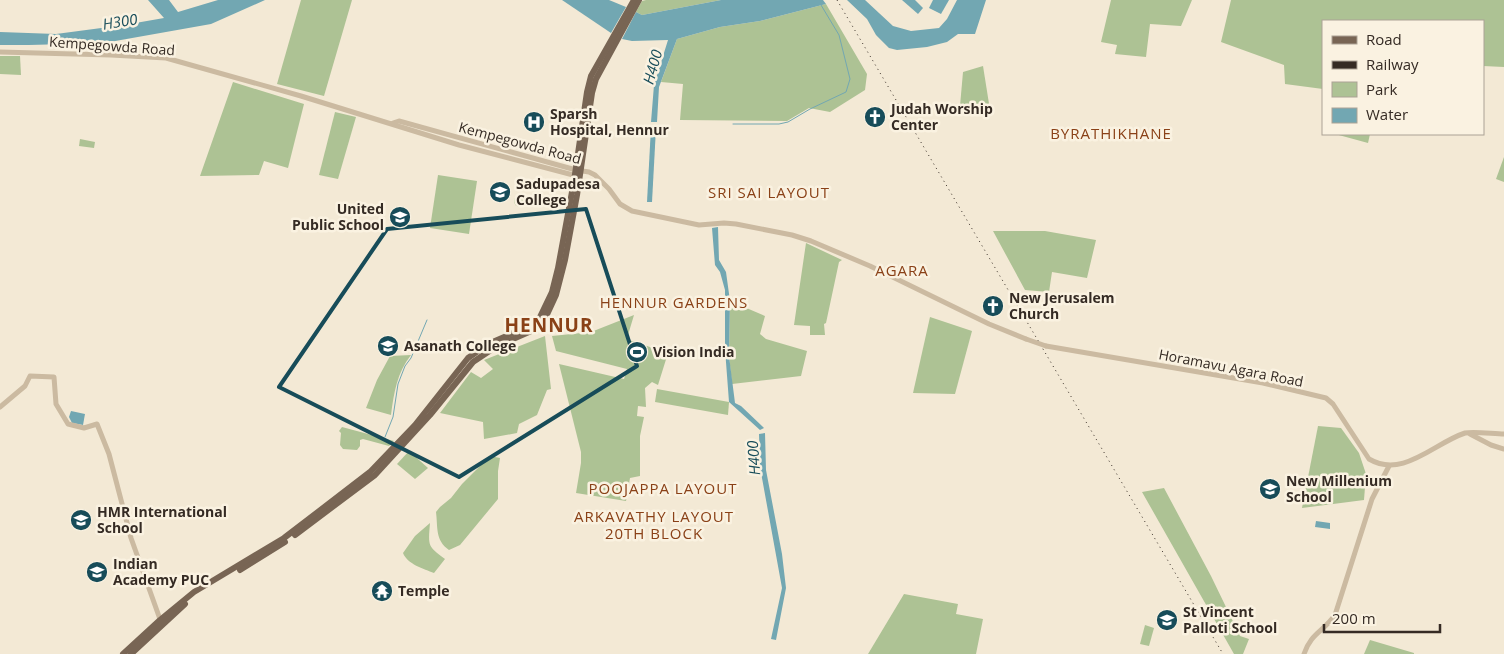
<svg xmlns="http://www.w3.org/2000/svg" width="1504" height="654" font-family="'Open Sans',sans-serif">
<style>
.green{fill:#adc294}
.water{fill:#72a7b2}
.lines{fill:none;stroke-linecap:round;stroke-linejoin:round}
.stream{stroke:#72a7b2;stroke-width:1}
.tertiary{stroke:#cbbaa1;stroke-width:5}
.primary{stroke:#786554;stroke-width:6}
.rail{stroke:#352b24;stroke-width:1;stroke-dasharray:1 4;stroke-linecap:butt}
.tertiary-bridge{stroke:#cbbaa1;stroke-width:5}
.marked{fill:none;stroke:#174c59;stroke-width:4;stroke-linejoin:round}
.labels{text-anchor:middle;stroke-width:5;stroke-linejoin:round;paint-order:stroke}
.street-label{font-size:14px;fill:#352b24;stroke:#faf2e1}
.poi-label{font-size:14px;font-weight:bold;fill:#352b24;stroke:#faf2e1;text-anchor:start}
.water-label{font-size:15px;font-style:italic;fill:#174c59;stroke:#faf2e1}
.neighbourhood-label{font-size:15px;letter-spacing:1px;fill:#8a4117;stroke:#faf2e1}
.district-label{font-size:19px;font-weight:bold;letter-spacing:1px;fill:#8a4117;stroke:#faf2e1}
</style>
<rect width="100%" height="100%" fill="#f3e9d5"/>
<!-- green -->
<g class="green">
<polygon points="301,0 352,0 324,96 277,84"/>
<polygon points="646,0 721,0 642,15 636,12 642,1"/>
<polygon points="1111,0 1192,0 1181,26 1150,24 1146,57 1115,54 1117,45 1101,42"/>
<polygon points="1231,0 1504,0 1504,67 1483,66 1484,49 1483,48 1483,21 1323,21 1323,89 1285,84 1284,65 1221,42"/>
<polygon points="826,4 867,74 865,90 830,112 809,108 787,121 680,120 683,84 661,82 677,39 720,27 760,21"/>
<polygon points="0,56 20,56 21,75 0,74"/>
<polygon points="983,66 990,110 960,106 963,72"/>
<polygon points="233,82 304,104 288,168 264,161 259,175 200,176"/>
<polygon points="335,112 356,117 338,179 319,175"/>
<polygon points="1335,134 1370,134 1368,143"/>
<polygon points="80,139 95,142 94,148 79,146"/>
<polygon points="1504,157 1504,182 1496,179"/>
<polygon points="438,175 477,181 469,234 430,228"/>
<circle cx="520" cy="201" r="6"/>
<polygon points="993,231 1045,231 1096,240 1087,278 1052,272 1049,292 1025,290"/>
<polygon points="806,243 842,260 839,262 826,323 824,324 825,335 810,335 810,326 794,325"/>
<polygon points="730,301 765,316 760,334 766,339 807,351 801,376 732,384 729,356"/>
<polygon points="634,315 628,335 629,340 668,353 658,385 652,382 645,388 646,407 638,406 637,416 644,417 640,436 640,476 630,478 626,501 576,493 581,463 581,452 559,364 624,379 627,369 556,351 552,336 591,332"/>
<polygon points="930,317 972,331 955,394 913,393"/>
<polygon points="545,336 551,389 547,390 537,415 519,424 517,433 484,439 483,422 440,413 471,372 481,378 493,369 484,360"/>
<path d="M 411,355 C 397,373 394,392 391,415 L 366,408 L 377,380 L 390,356 Z"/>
<polygon points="657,389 729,402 728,415 655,402"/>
<polygon points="1318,426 1341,428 1359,453 1366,474 1364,500 1302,508"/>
<polygon points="342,427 394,441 389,446 363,439 360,440 360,446 357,450 343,449 340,445 341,433 339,431"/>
<polygon points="409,451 428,468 415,479 397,464"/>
<path d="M 490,456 L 500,458 L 498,471 L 498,499 L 460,545 L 449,550 C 435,540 438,528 436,512 L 440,507 L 451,498 L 462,484 Z"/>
<polygon points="1164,488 1211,576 1240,636 1249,639 1243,654 1234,654 1142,492"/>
<path d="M 430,523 C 428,547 428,546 445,559 L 434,573 C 424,569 407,564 403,553 L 415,536 Z"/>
<polygon points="904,594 958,604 956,614 983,619 976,654 868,654"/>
<polygon points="1145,625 1154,628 1149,646 1140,644"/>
<polygon points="1370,640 1414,653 1414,654 1364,654"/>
</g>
<!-- water -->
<g class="water">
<polygon points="148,0 169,0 178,12 218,0 265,0 211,24 104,43 29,45 0,45 0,32 56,34 124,25 164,18"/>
<polygon points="562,0 609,0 626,7 611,33"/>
<polygon points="721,0 823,0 826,4 760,21 720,27 677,39 659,87 657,122 651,122 654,85 668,40 632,41 622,39 636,12 642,15"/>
<polygon points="847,0 865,0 893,26 911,31 939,28 947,19 957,0 986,0 975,34 958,34 947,42 927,47 897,50 889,48 876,35 867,19"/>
<polygon points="902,0 915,0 923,8 918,14"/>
<polygon points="933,0 949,0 941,14 929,8"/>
<polygon points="651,127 656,128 652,202 647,202"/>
<polygon points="718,227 719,260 726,272 730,301 729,356 735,403 741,406 762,426 764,428 760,430 729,402 725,349 725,290 720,272 715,265 712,228"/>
<polygon points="71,411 85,414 83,425 72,423 69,417"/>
<polygon points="765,433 766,470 782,554 786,588 776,640 771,639 782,588 760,467 759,434"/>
<polygon points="1316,521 1330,523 1330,529 1315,527"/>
</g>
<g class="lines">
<!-- stream -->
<g class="stream">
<polyline points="733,124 779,124 788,122 810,109 846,92 850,79 839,35 821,5"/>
<polyline points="385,437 393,417 398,384 405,366 411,358 427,320"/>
</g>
<!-- tertiary -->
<g class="tertiary">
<polyline points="0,52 111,55 166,58 301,96 459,145 577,176"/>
<polyline points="393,123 399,121 576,170 589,172 595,175 609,189 620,204 632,211 699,225 724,223 736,224 792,235 811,241 870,266 989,324 1026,339"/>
<path d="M 1046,346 L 1263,383 L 1326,398 L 1333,404 L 1369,459 C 1403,479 1434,443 1465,433 C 1474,431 1494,434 1504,434"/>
<polyline points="0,407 25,386 30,376 54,377 56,404 68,424 84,428 97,424 109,454 131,538 161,622"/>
<polyline points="1470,434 1491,445 1504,449"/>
<path d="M 1304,654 C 1311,633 1323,632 1335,615 L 1372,499 L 1389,466"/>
</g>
<!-- primary -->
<g class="primary">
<polyline points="295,535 375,475 430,415 473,362 497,346 538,328 544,321 556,295 565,260 577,195 592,93 596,79 639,0"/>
<polyline points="240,570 285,542"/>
<polyline points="123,654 160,620 194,592 284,538 370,472 415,425 468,358 488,344 534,324 540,317 552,292 558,268 574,181 587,92 591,76 634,0"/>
<polyline points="131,654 185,604"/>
</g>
<!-- rail -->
<polyline class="rail" points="837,0 1223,654"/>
<!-- tertiary-bridge -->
<polyline class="tertiary-bridge" points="1026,339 1046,346"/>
</g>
<!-- marked area -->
<path class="marked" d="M 586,209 L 637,366 L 459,477 L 279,387 L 387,229 Z"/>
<!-- icons -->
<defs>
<g id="church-disc" transform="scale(1.125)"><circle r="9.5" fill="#174c59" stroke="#faf2e1"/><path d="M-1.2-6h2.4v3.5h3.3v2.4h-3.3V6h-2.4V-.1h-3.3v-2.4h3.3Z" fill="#fff"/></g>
<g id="hospital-disc" transform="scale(1.125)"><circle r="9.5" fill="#174c59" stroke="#faf2e1"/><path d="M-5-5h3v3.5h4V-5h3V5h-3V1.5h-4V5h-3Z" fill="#fff"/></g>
<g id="university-disc" transform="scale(1.125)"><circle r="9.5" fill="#174c59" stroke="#faf2e1"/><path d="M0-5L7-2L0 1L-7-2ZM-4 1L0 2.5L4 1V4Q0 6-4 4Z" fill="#fff"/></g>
<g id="school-disc" transform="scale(1.125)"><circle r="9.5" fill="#174c59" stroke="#faf2e1"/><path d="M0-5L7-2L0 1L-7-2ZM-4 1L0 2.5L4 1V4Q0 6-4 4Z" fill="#fff"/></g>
<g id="stadium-disc" transform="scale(1.125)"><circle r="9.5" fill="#174c59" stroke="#faf2e1"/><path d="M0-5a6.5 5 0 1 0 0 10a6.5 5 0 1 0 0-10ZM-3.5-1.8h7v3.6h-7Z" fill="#fff"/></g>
<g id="temple-disc" transform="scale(1.125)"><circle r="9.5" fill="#174c59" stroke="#faf2e1"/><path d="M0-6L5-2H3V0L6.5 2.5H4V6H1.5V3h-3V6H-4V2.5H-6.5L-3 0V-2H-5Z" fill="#fff"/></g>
</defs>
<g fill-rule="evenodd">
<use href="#church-disc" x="875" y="117"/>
<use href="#hospital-disc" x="534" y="122"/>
<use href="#university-disc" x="500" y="192"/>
<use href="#school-disc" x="400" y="217"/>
<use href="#church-disc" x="993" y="306"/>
<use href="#university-disc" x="388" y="346"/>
<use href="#stadium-disc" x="637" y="352"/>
<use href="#school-disc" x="1270" y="489"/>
<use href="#school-disc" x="81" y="520"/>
<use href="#university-disc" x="97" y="572"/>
<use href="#temple-disc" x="382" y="591"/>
<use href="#school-disc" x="1167" y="620"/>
</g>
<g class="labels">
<!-- street labels -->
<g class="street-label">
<text transform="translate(112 46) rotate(4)" y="5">Kempegowda Road</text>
<text transform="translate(520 143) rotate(15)" y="5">Kempegowda Road</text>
<text transform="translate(1231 368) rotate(11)" y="5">Horamavu Agara Road</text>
</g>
<!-- poi labels -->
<g class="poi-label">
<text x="891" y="114">Judah Worship<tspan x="891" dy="16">Center</tspan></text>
<text x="550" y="119">Sparsh<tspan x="550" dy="16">Hospital, Hennur</tspan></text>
<text x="516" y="189">Sadupadesa<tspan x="516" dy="16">College</tspan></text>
<text x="384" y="214" text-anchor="end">United<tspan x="384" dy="16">Public School</tspan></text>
<text x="1009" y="303">New Jerusalem<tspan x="1009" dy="16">Church</tspan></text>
<text x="404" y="351">Asanath College</text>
<text x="653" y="357">Vision India</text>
<text x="1286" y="486">New Millenium<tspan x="1286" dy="16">School</tspan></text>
<text x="97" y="517">HMR International<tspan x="97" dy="16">School</tspan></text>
<text x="113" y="569">Indian<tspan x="113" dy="16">Academy PUC</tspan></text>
<text x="398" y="596">Temple</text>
<text x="1183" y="617">St Vincent<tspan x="1183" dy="16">Palloti School</tspan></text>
</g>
<!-- water labels -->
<g class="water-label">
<text transform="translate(120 22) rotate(-9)" y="5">H300</text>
<text transform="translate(653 67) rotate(-74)" y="5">H400</text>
<text transform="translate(754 458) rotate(-94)" y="5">H400</text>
</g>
<!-- neighbourhood labels -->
<g class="neighbourhood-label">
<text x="1111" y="139">BYRATHIKHANE</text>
<text x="769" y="198">SRI SAI LAYOUT</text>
<text x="902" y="276">AGARA</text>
<text x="674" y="308">HENNUR GARDENS</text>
<text x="663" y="494">POOJAPPA LAYOUT</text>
<text x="654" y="522">ARKAVATHY LAYOUT<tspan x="654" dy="17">20TH BLOCK</tspan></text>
</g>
<!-- district labels -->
<g class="district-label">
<text x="549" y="332">HENNUR</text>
</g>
</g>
<!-- legend -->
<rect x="1322" y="20" width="162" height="115" fill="#faf2e1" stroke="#aba295"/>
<rect x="1332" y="36" width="25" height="8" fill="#786554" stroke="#aba295"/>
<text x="1366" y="45" font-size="15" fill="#352b24">Road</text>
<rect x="1332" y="61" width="25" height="8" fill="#352b24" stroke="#aba295"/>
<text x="1366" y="70" font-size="15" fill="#352b24">Railway</text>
<rect x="1332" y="82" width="25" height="15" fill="#adc294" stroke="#aba295"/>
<text x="1366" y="95" font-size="15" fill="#352b24">Park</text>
<rect x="1332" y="108" width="25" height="15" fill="#72a7b2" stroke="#aba295"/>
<text x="1366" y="120" font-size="15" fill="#352b24">Water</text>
<!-- scale -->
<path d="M1324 624v8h116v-8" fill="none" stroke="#352b24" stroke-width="2.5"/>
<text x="1332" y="624" font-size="15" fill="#352b24" stroke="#faf2e1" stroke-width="4" paint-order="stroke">200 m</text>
</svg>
